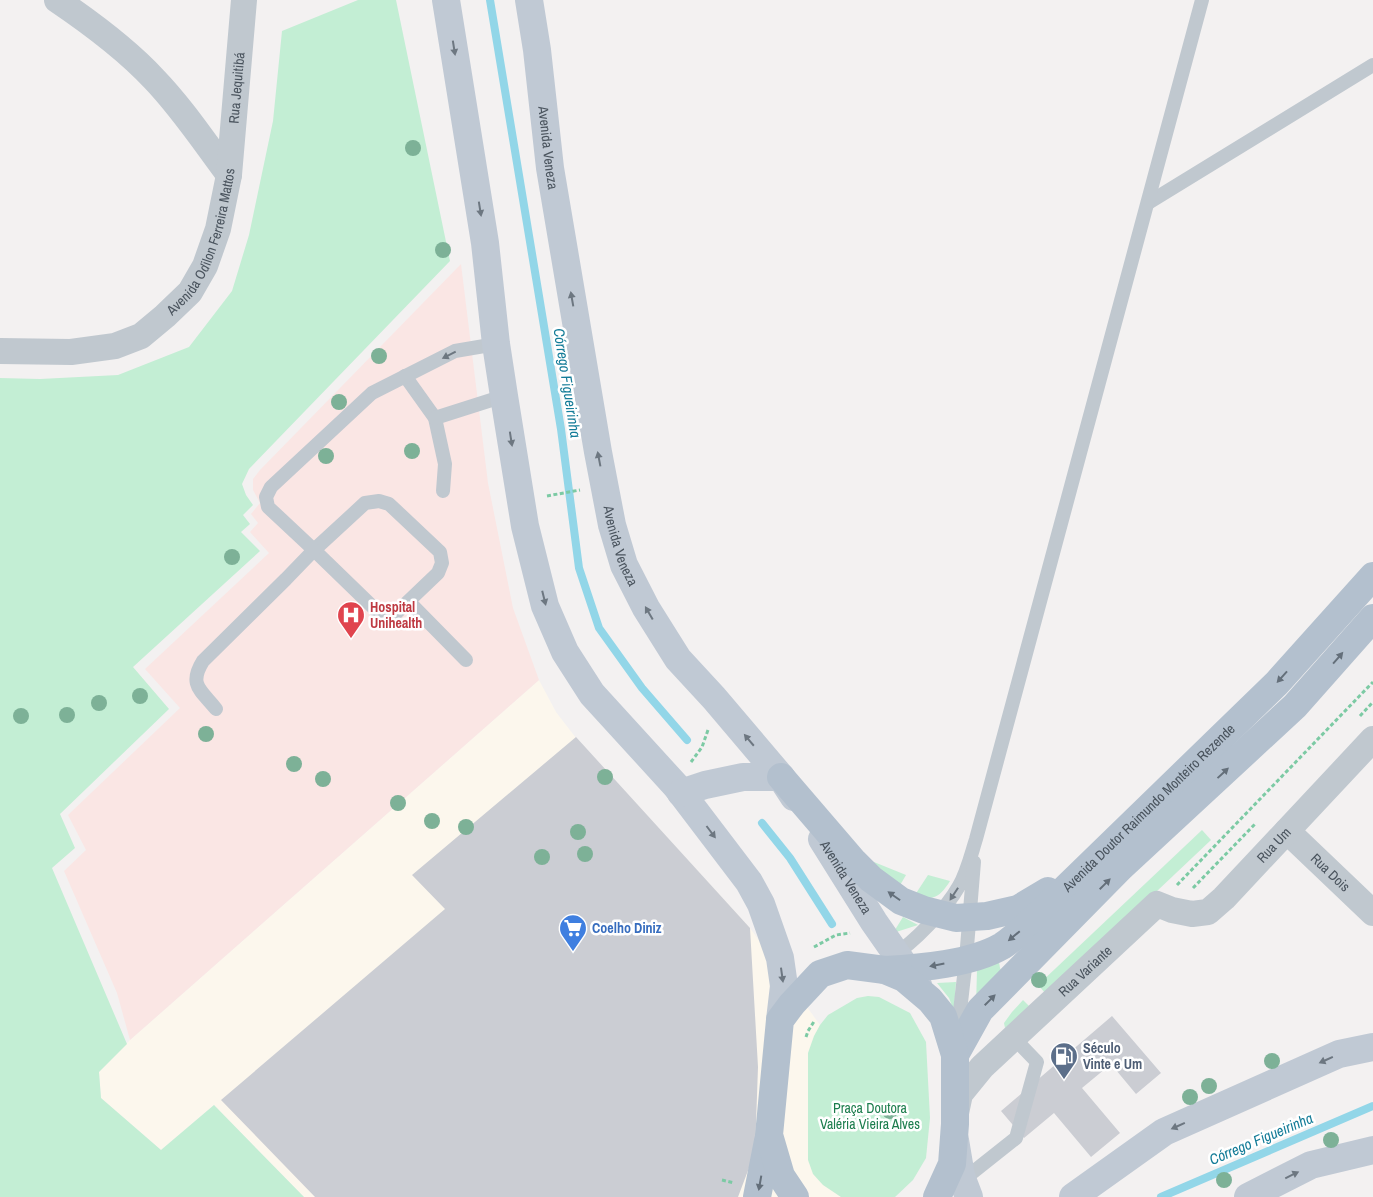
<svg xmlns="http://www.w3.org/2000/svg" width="1373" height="1197" font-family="'Archivo Narrow',sans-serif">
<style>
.commercial{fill:#fcf7ed}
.medical{fill:#fae6e4}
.green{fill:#c3eed4}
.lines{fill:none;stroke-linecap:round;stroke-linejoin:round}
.stream{stroke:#92d6e8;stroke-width:8}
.building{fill:#cbcdd3}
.path{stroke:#7ccaa4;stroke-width:3;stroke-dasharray:4 2.5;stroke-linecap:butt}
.service{stroke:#c0c8cf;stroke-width:14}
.minor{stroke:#c0c8cf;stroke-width:26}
.secondary{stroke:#c0c9d4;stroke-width:28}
.primary{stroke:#b3c0ce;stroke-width:28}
.tree{fill:#7db197}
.oneway{fill:#6d7781}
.oneway2{fill:#6d7780}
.oneway3{fill:#646f7a}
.labels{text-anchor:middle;stroke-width:5;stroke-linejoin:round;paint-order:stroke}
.street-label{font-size:14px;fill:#4a545e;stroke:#fff}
.health-label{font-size:14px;font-weight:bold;fill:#be3a42;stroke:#fff;text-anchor:start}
.shop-label{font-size:14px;font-weight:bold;fill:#366cbe;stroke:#fff;text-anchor:start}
.service-label{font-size:14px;font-weight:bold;fill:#4e5e75;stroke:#fff;text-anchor:start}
.park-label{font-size:14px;fill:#1c7d4d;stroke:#fff}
.water-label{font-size:15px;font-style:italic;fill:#147c98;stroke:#fff}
</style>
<rect width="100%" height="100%" fill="#f3f1f1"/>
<!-- commercial -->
<polygon class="commercial" points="539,680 556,712 576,738 750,928 820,1025 808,1053 834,1192 841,1197 304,1197 214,1105 161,1150 101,1098 99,1072 130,1040"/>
<!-- medical -->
<polygon class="medical" points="461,264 488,483 513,608 539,680 130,1040 117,993 64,871 86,850 68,815 180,708 145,669 269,553 250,532 258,523 251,514 260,503 253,490 253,479 260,470"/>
<!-- green -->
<g class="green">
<polygon points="358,0 396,0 450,261 249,469 242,484 246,495 253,505 243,515 250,524 241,532 260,551 133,667 169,709 60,814 75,848 52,868 127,1044 99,1072 101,1098 161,1150 214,1105 304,1197 0,1197 0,378 40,379 118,375 189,347 232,291 249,235 273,121 282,31"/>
<polygon points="1202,830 1211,840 1047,995 1038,985"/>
<polygon points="869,860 906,875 896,892"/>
<path d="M 928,875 L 950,881 C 938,900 933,899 913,898 Z"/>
<polygon points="903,917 918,925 893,933"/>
<polygon points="999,962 1000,968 1005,978 976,1006 977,970"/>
<polygon points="956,982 954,1011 949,998 937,983"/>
<polygon points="868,996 879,997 910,1013 926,1042 930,1118 926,1158 913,1180 895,1197 841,1197 823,1185 813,1174 808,1160 808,1053 814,1036 820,1025 828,1015 857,998"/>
<polygon points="1023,1000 1033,1010 1005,1028 1004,1023 1012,1012"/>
</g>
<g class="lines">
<!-- stream -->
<g class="stream">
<polyline points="490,0 561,429 579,568 599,628 642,688 687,740"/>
<polyline points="762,823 790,858 832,924"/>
<polyline points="1161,1197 1373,1106"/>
</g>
</g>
<!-- building -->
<g class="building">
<polygon points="576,737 750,928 758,1067 755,1152 738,1197 315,1197 221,1100 445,909 412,875"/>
<polygon points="1112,1016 1161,1073 1136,1094 1111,1064 1082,1088 1120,1133 1091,1157 1054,1113 1024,1138 1001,1111"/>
</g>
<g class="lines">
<!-- path -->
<g class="path">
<polyline points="547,496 580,490"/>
<polyline points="1360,716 1373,702"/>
<polyline points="691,762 702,747 708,730"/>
<polyline points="1177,885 1373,682"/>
<polyline points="1193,888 1256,823"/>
<polyline points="814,947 836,935 850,933"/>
<polyline points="806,1037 808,1031 815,1020"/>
<polyline points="722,1180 734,1183"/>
</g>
<!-- service -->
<g class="service">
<polyline points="1148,203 1373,65"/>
<polyline points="405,376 435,418 445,464 443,491"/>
<polyline points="435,418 504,396"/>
<polygon points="379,501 389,504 440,552 442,563 438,573 394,615 379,613 314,550 365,503"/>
<polyline points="409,602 466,660"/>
<path d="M 216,709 C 201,690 188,685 203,661 L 286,579 L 314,550 L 268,507 L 266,497 L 271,487 L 372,393 L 455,351 L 496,344"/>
<path d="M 892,956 C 914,943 946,909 959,886 C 967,872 971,855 976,839 L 1202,0"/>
<polyline points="957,1037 966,959 974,862"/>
<polyline points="963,1180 1016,1138 1037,1062 1013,1037"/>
</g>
<!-- minor -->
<g class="minor">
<path d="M 57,0 C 88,21 128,51 154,79 C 182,108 205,143 229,175"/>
<path id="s1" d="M 0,351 L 71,352 L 115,346 L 141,336 L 165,316 L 190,292 L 205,266 L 218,229 L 229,175 L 244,0"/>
<path id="s2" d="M 1287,831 L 1373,913"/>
<path id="s3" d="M 956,1113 L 960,1094 L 982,1067 L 1157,904 L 1172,910 L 1192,914 L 1208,912 L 1224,898 L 1373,739"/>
</g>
<!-- secondary -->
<g class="secondary">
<polyline points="446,0 485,243 496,344 504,396 525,526 545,606 565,652 592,694 676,786 749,882 761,904 780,958 784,986 780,1020"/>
<path id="s4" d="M 529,0 L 537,50 L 550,168 L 598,452 L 612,525 L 624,565 L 646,608 L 678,659 L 714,698 L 781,777 L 794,797"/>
<polyline points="681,793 705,785 743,777 781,777"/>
<path id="s5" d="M 822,839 L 874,922 L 918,985"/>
<polyline points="955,1140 961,1176 969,1197"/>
<polyline points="1073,1197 1164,1132 1339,1054 1373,1047"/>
<polyline points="1248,1197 1311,1165 1373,1150"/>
</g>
<!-- primary -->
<g class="primary">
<polyline points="781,777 854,862 871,879 901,901 924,910 956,918 987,916 1018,909 1048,891"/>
<path id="s6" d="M 885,970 C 920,968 971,964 1002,946 C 1013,939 1024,928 1034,919 L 1277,683 L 1373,576"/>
<polyline points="955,1055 980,1010 1121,867 1295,706 1373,618"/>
<polyline points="757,1197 768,1141"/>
<polyline points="795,1197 781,1176 769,1135 780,1020 792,1004 820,974 847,965 885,970 904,978 930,1000 943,1016 955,1055 955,1124 952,1164 937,1197"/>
</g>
</g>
<!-- trees -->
<g class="tree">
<circle cx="413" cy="148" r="8"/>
<circle cx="443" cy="250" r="8"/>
<circle cx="379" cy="356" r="8"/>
<circle cx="339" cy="402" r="8"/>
<circle cx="412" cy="451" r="8"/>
<circle cx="326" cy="456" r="8"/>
<circle cx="232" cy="557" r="8"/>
<circle cx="140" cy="696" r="8"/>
<circle cx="99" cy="703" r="8"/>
<circle cx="67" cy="715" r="8"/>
<circle cx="21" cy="716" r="8"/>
<circle cx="206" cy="734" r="8"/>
<circle cx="294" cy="764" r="8"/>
<circle cx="605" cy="777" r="8"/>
<circle cx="323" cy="779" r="8"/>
<circle cx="398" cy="803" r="8"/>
<circle cx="432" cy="821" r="8"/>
<circle cx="466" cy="827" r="8"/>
<circle cx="578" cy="832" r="8"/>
<circle cx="585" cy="854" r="8"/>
<circle cx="542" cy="857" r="8"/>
<circle cx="1039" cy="980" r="8"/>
<circle cx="1272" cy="1061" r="8"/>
<circle cx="1209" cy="1086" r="8"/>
<circle cx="1190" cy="1097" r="8"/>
<circle cx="890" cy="1111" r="8"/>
<circle cx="1331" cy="1140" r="8"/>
<circle cx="1224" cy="1180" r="8"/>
</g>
<!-- one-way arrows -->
<defs><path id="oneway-solid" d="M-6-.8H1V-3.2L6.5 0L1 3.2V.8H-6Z" transform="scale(1.25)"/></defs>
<g class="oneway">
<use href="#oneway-solid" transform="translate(454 48) rotate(81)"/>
<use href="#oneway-solid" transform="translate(480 209) rotate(81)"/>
<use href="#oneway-solid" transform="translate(572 299) rotate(-100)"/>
<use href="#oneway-solid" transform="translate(511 439) rotate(81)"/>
<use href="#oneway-solid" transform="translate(599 459) rotate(-101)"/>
<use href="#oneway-solid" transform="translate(544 598) rotate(76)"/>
<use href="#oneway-solid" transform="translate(649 613) rotate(-120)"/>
<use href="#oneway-solid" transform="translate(749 740) rotate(-130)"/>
<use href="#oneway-solid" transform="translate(711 832) rotate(53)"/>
<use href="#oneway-solid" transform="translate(782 975) rotate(82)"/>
<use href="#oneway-solid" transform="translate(1326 1060) rotate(156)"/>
<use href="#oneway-solid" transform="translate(1178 1126) rotate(156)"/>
<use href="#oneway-solid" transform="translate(1292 1175) rotate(-26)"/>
</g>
<g class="oneway2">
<use href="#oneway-solid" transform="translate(449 355) rotate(153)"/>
<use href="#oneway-solid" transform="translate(954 894) rotate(123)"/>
</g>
<g class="oneway3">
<use href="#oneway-solid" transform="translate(1338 658) rotate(-49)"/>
<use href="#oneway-solid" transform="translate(1282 677) rotate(132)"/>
<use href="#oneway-solid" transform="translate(1223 773) rotate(-43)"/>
<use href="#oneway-solid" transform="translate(1105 884) rotate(-45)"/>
<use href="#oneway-solid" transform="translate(894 896) rotate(-145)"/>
<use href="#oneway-solid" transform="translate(1014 936) rotate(140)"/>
<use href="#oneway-solid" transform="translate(937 965) rotate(169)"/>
<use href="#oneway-solid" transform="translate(990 1000) rotate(-45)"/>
<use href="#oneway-solid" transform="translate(760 1183) rotate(100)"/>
</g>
<!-- icons -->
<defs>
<g id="hospital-pin" transform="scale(1.4375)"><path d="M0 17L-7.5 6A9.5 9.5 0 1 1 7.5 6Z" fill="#e0444e" stroke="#fff"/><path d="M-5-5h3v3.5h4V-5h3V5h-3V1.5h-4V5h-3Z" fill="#fff"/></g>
<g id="supermarket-pin" transform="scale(1.4375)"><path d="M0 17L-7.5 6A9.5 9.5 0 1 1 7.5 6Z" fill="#3f7fe0" stroke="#fff"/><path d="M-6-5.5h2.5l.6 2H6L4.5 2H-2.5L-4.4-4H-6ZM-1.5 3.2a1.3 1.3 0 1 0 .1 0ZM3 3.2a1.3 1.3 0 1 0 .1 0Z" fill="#fff"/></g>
<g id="fuel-pin" transform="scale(1.4375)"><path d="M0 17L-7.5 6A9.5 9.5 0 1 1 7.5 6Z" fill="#5c6f8a" stroke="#fff"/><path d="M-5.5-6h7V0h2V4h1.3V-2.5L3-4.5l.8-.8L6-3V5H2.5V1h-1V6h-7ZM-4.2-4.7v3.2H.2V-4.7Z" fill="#fff"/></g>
</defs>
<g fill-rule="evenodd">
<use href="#hospital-pin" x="351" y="615"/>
<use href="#supermarket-pin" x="573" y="928"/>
<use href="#fuel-pin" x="1064" y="1056"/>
</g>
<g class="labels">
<!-- street labels -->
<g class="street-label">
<text dy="5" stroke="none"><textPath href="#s1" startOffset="421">Rua Jequitibá</textPath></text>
<text dy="5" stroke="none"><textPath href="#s4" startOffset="149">Avenida Veneza</textPath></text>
<text dy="5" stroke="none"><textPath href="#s1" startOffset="260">Avenida Odilon Ferreira Mattos</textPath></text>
<text dy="5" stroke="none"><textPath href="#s4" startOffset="554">Avenida Veneza</textPath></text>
<text dy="5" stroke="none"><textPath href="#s6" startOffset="322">Avenida Doutor Raimundo Monteiro Rezende</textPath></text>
<text dy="5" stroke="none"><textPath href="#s3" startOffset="440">Rua Um</textPath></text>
<text dy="5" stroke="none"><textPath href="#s2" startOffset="60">Rua Dois</textPath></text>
<text dy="5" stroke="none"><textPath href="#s5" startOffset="45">Avenida Veneza</textPath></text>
<text dy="5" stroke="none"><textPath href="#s3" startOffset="195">Rua Variante</textPath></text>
</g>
<!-- health labels -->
<g class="health-label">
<text x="370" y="612">Hospital<tspan x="370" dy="16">Unihealth</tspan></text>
</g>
<!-- shop labels -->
<g class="shop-label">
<text x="592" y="933">Coelho Diniz</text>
</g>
<!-- service labels -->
<g class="service-label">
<text x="1083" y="1053">Século<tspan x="1083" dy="16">Vinte e Um</tspan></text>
</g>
<!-- park labels -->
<g class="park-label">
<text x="870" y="1113">Praça Doutora<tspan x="870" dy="16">Valéria Vieira Alves</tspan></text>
</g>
<!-- water labels -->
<g class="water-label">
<text transform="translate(567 383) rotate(81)" y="5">Córrego Figueirinha</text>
<text transform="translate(1261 1139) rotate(-23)" y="5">Córrego Figueirinha</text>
</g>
</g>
</svg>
